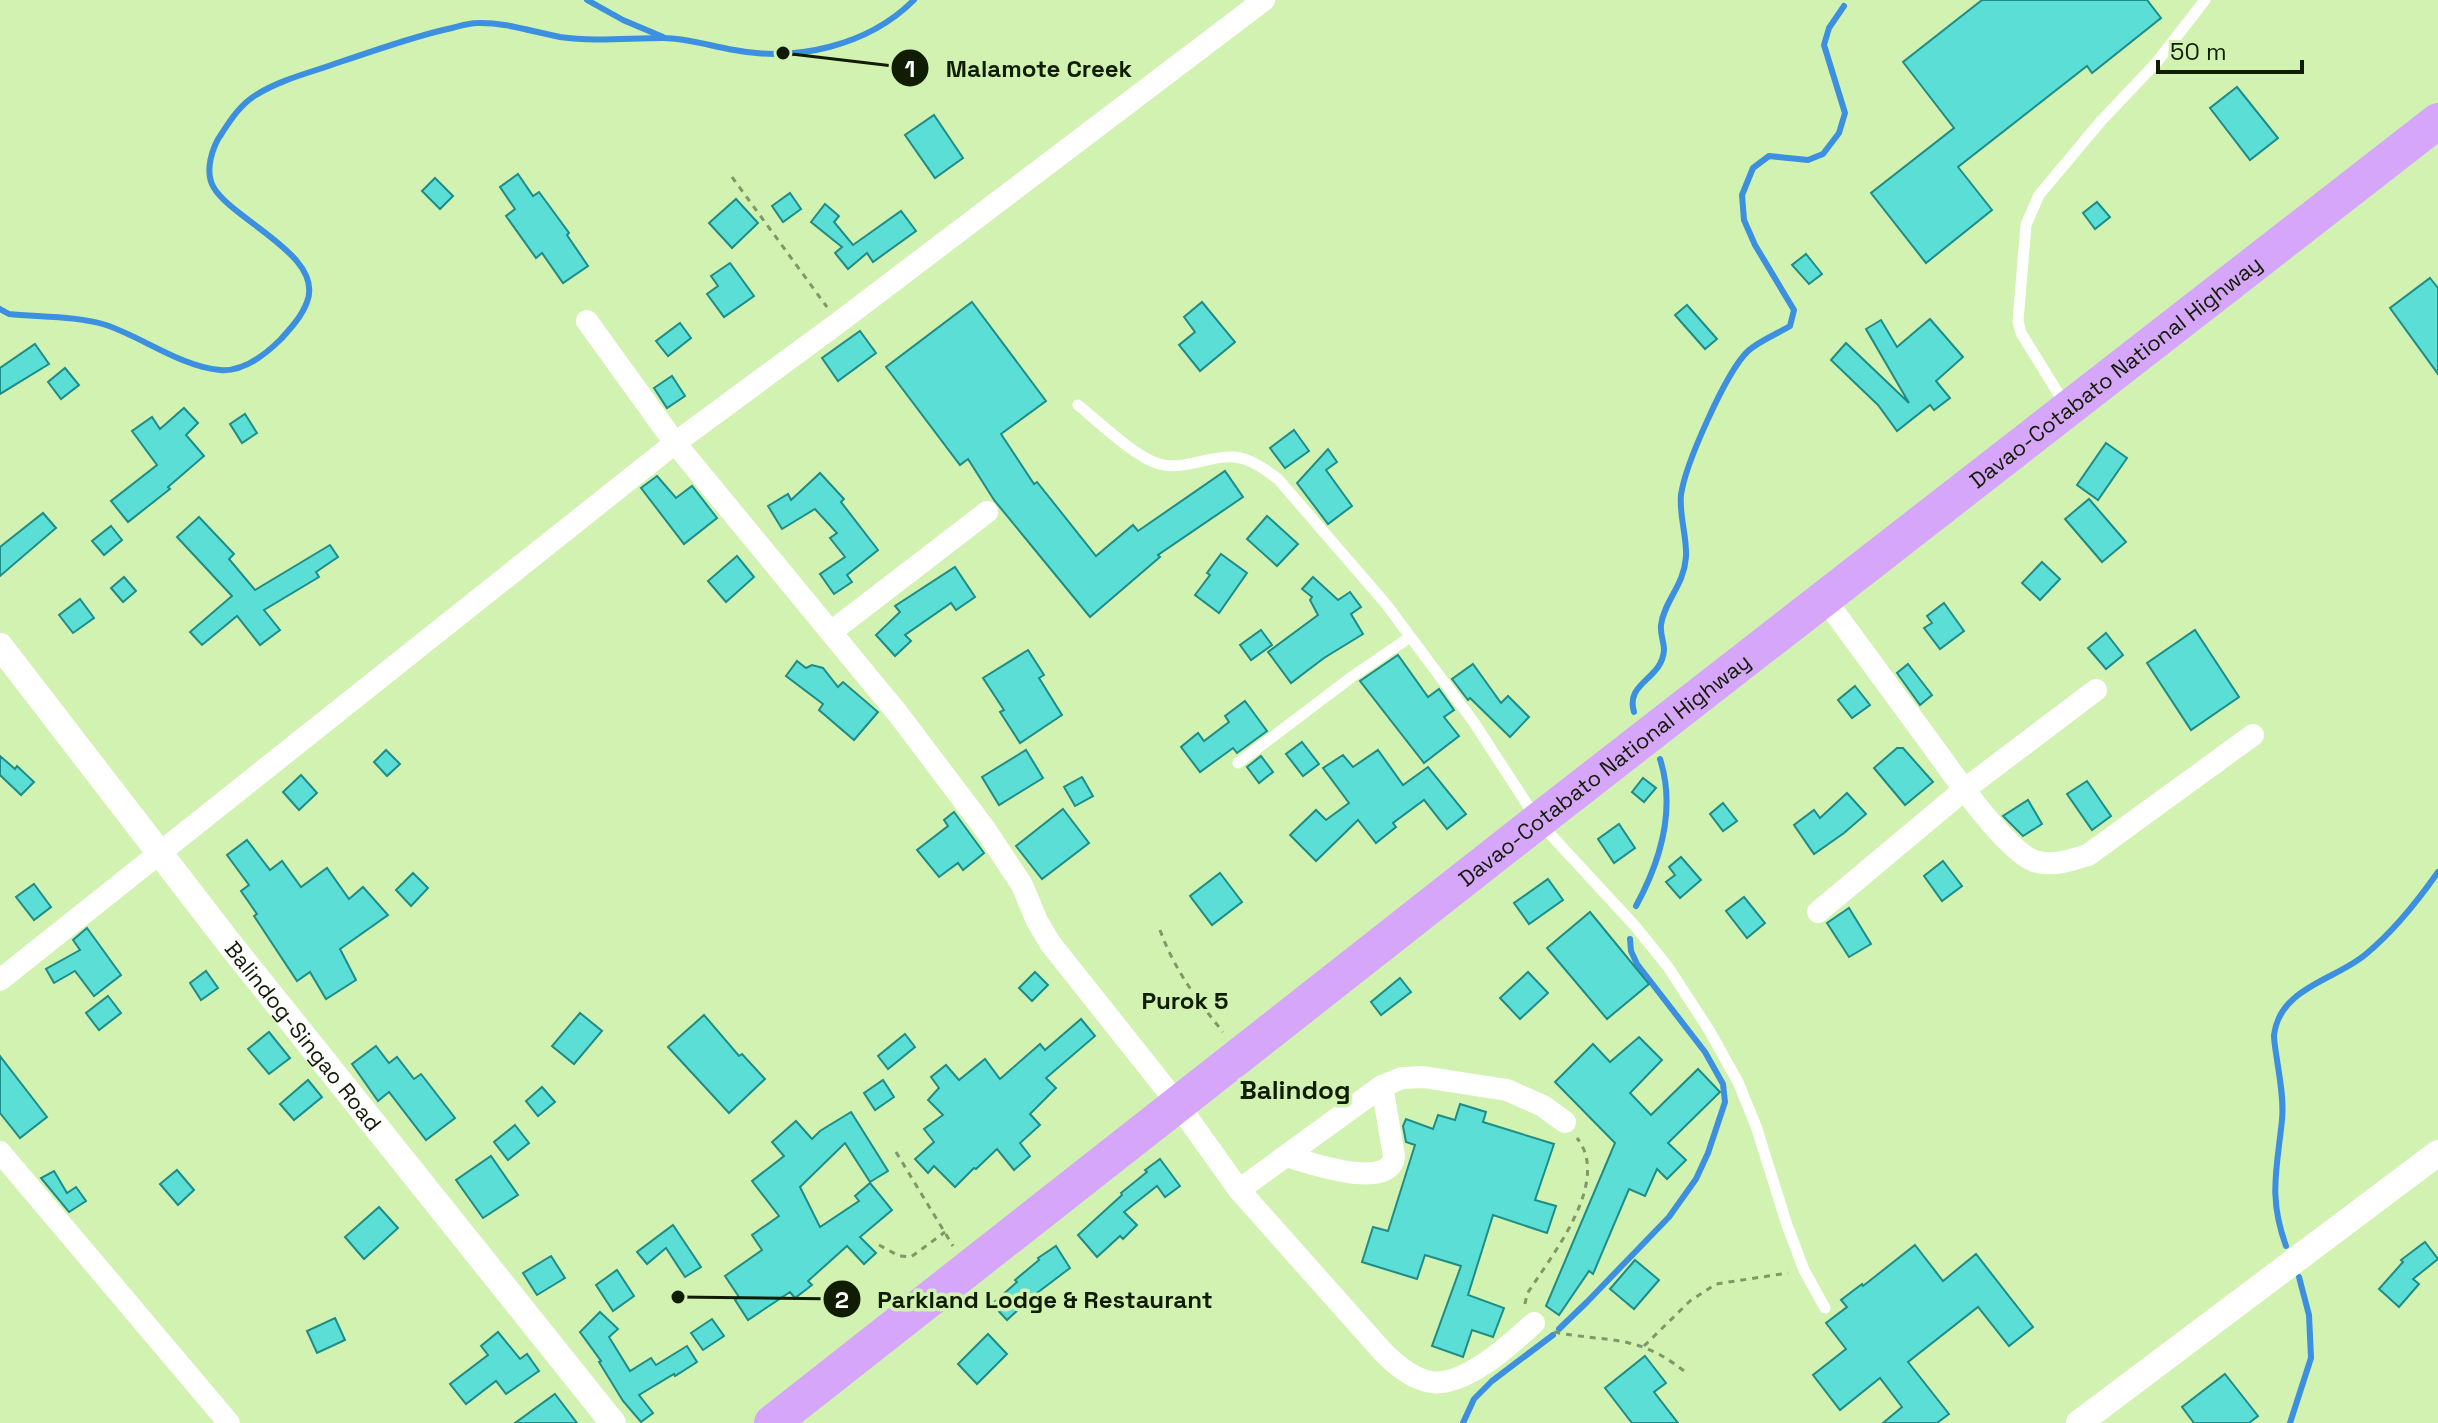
<svg xmlns="http://www.w3.org/2000/svg" width="2438" height="1423" font-family="'Space Grotesk',sans-serif">
<style>
.lines{fill:none;stroke-linecap:round;stroke-linejoin:round}
.stream{stroke:#3c90df;stroke-width:6}
.building{fill:#5bded6;stroke:#1e8c87;stroke-width:2}
.path{stroke:#809767;stroke-width:3;stroke-dasharray:6 6;stroke-linecap:butt}
.service{stroke:#fff;stroke-width:11}
.minor{stroke:#fff;stroke-width:22}
.tertiary{stroke:#fff;stroke-width:26}
.trunk{stroke:#d6a6fa;stroke-width:36}
.labels{text-anchor:middle;stroke-width:7;stroke-linejoin:round;paint-order:stroke}
.street-label{font-size:22px;fill:#111c04;stroke:#d1f2b0}
.neighbourhood-label{font-size:24px;font-weight:bold;fill:#111c04;stroke:#d1f2b0}
.quarter-label{font-size:26px;font-weight:bold;fill:#111c04;stroke:#d1f2b0}
.leader{fill:none;stroke:#111c04;stroke-width:3}
.callout-dot{fill:#111c04;stroke:#d1f2b0;stroke-width:3}
.mark-label{font-size:24px;text-anchor:middle;font-weight:bold;fill:#fff}
.callout-label{font-size:24px;text-anchor:middle;font-weight:bold;fill:#111c04;stroke:#d1f2b0;stroke-width:7;stroke-linejoin:round;paint-order:stroke}
</style>
<rect width="100%" height="100%" fill="#d1f2b0"/>
<g class="lines">
<!-- stream -->
<g class="stream">
<polyline points="587,0 623,20 663,37"/>
<path d="M 0,309 L 9,314 C 39,317 78,316 106,325 C 142,337 182,367 220,370 C 243,372 265,355 281,339 C 291,328 302,316 307,302 C 325,256 234,221 214,188 C 204,172 212,147 222,133 C 231,119 241,104 256,95 C 281,79 313,72 340,62 C 377,50 414,36 452,28 C 460,26 469,23 477,23 C 505,22 533,32 560,37 C 595,42 628,38 663,38 C 687,38 710,46 734,50 C 796,62 868,46 914,0"/>
<path d="M 1634,712 C 1625,682 1662,680 1664,650 C 1664,642 1660,634 1661,625 C 1664,601 1684,586 1686,557 C 1687,536 1679,516 1681,495 C 1685,465 1726,372 1748,351 C 1759,341 1777,334 1790,326 L 1794,310 L 1755,245 L 1744,220 L 1742,195 L 1753,168 L 1769,156 L 1808,160 L 1823,154 L 1839,133 L 1845,113 L 1824,45 L 1829,28 L 1844,6"/>
<path d="M 1636,906 C 1660,862 1676,809 1660,759"/>
<path d="M 2286,1246 C 2268,1197 2277,1169 2282,1120 C 2284,1101 2280,1079 2277,1060 C 2276,1052 2274,1043 2274,1035 C 2280,987 2336,980 2366,954 C 2395,930 2417,902 2438,872"/>
<polyline points="1559,1329 1587,1302 1669,1217 1696,1179 1708,1153 1725,1102 1723,1084 1705,1052 1637,964 1631,951 1630,939"/>
<polyline points="1463,1423 1474,1399 1492,1381 1553,1335"/>
<polyline points="2290,1423 2311,1358 2309,1315 2299,1277"/>
</g>
</g>
<!-- building -->
<g class="building">
<polygon points="1982,0 2147,0 2161,18 2092,73 2087,66 1958,167 1992,210 1926,263 1871,193 1954,128 1903,62"/>
<polygon points="2237,87 2278,138 2250,160 2210,108"/>
<polygon points="934,115 963,158 935,178 905,135"/>
<polygon points="518,174 533,196 539,192 569,233 567,235 588,266 563,283 542,253 536,258 506,216 515,209 500,187"/>
<polygon points="435,178 453,196 440,209 422,191"/>
<polygon points="790,193 801,209 783,222 772,206"/>
<polygon points="736,199 758,223 732,248 709,223"/>
<polygon points="2097,202 2110,217 2095,229 2083,213"/>
<polygon points="825,204 839,216 834,222 853,245 901,211 916,231 873,262 867,253 848,269 835,253 842,247 811,222"/>
<polygon points="1806,254 1822,274 1809,284 1792,265"/>
<polygon points="730,263 754,296 724,317 707,294 718,286 711,276"/>
<polygon points="2430,278 2438,288 2438,374 2390,308"/>
<polygon points="972,302 1046,401 1001,434 1034,484 1037,482 1096,556 1133,525 1138,531 1225,471 1243,497 1158,555 1160,557 1090,617 994,500 968,459 960,465 886,367"/>
<polygon points="1202,302 1235,342 1200,371 1179,345 1195,332 1184,317"/>
<polygon points="1687,305 1717,339 1705,349 1675,315"/>
<polygon points="1930,319 1963,357 1936,381 1950,398 1934,410 1930,405 1897,431 1878,405 1831,360 1846,343 1909,403 1866,329 1881,320 1897,347"/>
<polygon points="680,323 691,338 668,356 656,341"/>
<polygon points="860,331 876,353 838,381 822,358"/>
<polygon points="35,344 49,364 0,394 0,368"/>
<polygon points="65,368 79,385 61,399 48,382"/>
<polygon points="672,376 685,396 667,408 654,388"/>
<polygon points="184,408 198,423 186,435 204,456 168,487 170,489 128,522 111,501 157,465 132,431 152,417 160,429"/>
<polygon points="245,414 257,433 242,443 230,424"/>
<polygon points="1294,430 1309,451 1285,468 1270,448"/>
<polygon points="2106,443 2127,458 2098,500 2077,485"/>
<polygon points="1328,449 1337,462 1326,470 1352,506 1328,524 1297,483"/>
<polygon points="820,473 844,499 841,502 878,550 847,575 852,582 834,594 820,574 845,557 830,538 837,533 815,509 782,529 768,506 788,494 791,500"/>
<polygon points="657,476 676,498 692,486 717,518 684,544 641,488"/>
<polygon points="2089,499 2126,542 2102,562 2065,519"/>
<polygon points="43,513 56,528 0,576 0,547"/>
<polygon points="1267,516 1298,544 1277,566 1247,539"/>
<polygon points="199,517 234,554 229,559 255,590 330,545 338,557 316,572 319,577 264,610 280,630 260,645 237,616 202,645 190,632 232,596 177,537"/>
<polygon points="111,526 122,540 104,555 92,541"/>
<polygon points="1221,554 1247,573 1219,613 1195,595 1210,575 1207,573"/>
<polygon points="737,556 754,577 726,602 708,581"/>
<polygon points="2042,562 2060,579 2040,600 2022,583"/>
<polygon points="955,567 975,597 956,610 951,603 905,635 911,641 895,656 876,635 900,612 895,606"/>
<polygon points="124,577 136,591 123,602 111,588"/>
<polygon points="1313,577 1338,600 1350,592 1361,607 1351,614 1363,634 1324,658 1291,683 1268,652 1318,615 1310,600 1312,597 1302,589"/>
<polygon points="80,599 94,618 73,633 59,615"/>
<polygon points="1944,603 1964,631 1940,649 1924,628 1932,623 1927,616"/>
<polygon points="1261,630 1272,645 1251,660 1240,645"/>
<polygon points="2195,630 2239,697 2191,730 2147,663"/>
<polygon points="2106,633 2123,655 2106,669 2088,648"/>
<polygon points="1028,650 1044,675 1039,678 1062,715 1020,743 1000,712 1004,710 983,678"/>
<polygon points="1398,655 1428,697 1439,689 1454,710 1444,717 1459,736 1424,763 1360,681"/>
<polygon points="797,661 806,668 812,665 823,668 838,687 843,682 878,712 854,740 819,710 823,704 786,676"/>
<polygon points="1473,664 1501,703 1508,696 1529,717 1510,737 1470,698 1468,700 1452,679"/>
<polygon points="1908,664 1932,695 1920,705 1897,673"/>
<polygon points="1855,686 1870,705 1852,718 1838,700"/>
<polygon points="1245,701 1267,731 1237,753 1233,748 1200,772 1181,747 1198,733 1204,741 1229,722 1225,716"/>
<polygon points="1302,742 1319,764 1303,776 1286,754"/>
<polygon points="1897,748 1903,748 1933,782 1905,805 1874,768"/>
<polygon points="386,750 400,764 387,776 374,762"/>
<polygon points="1026,750 1043,778 999,805 982,777"/>
<polygon points="1378,750 1403,785 1428,767 1466,814 1447,829 1424,800 1393,823 1396,827 1376,843 1358,820 1316,861 1290,835 1316,810 1326,820 1349,803 1323,768 1343,755 1353,767"/>
<polygon points="0,756 15,769 17,766 34,782 21,795 0,775"/>
<polygon points="1261,756 1273,772 1259,783 1247,767"/>
<polygon points="301,775 317,793 299,810 283,792"/>
<polygon points="1082,777 1093,796 1075,806 1064,787"/>
<polygon points="1643,778 1656,788 1644,802 1632,792"/>
<polygon points="2087,781 2111,816 2092,830 2067,794"/>
<polygon points="1847,793 1866,814 1844,833 1814,854 1794,825 1814,810 1820,818"/>
<polygon points="2028,800 2042,824 2023,836 2003,816"/>
<polygon points="1723,803 1737,821 1723,831 1710,814"/>
<polygon points="1063,809 1089,843 1042,879 1016,846"/>
<polygon points="954,812 984,853 963,870 958,863 939,877 917,850 948,826 944,820"/>
<polygon points="1619,824 1635,848 1614,863 1598,839"/>
<polygon points="247,840 270,870 282,861 301,887 327,868 349,899 363,887 388,915 340,949 356,980 326,999 310,972 297,981 254,916 257,914 241,891 249,885 227,855"/>
<polygon points="1681,857 1701,880 1680,898 1666,882 1675,875 1669,867"/>
<polygon points="1943,861 1962,886 1942,901 1924,876"/>
<polygon points="413,873 428,888 411,906 396,890"/>
<polygon points="1220,873 1242,902 1212,925 1190,896"/>
<polygon points="1548,879 1563,900 1529,924 1514,903"/>
<polygon points="34,884 51,907 34,920 16,897"/>
<polygon points="1744,897 1765,923 1747,938 1726,911"/>
<polygon points="1849,908 1871,944 1849,957 1827,923"/>
<polygon points="1590,912 1649,984 1607,1019 1547,948"/>
<polygon points="87,928 121,975 94,996 75,971 54,983 46,969 80,950 73,940"/>
<polygon points="206,971 218,988 201,1000 190,983"/>
<polygon points="1035,972 1048,985 1032,1001 1019,988"/>
<polygon points="1528,972 1548,993 1520,1019 1500,998"/>
<polygon points="1400,978 1411,992 1381,1015 1371,1002"/>
<polygon points="108,996 121,1013 99,1030 86,1013"/>
<polygon points="580,1013 602,1031 574,1064 552,1046"/>
<polygon points="704,1015 739,1056 742,1054 765,1079 729,1113 668,1047"/>
<polygon points="1081,1019 1095,1036 1046,1078 1056,1088 1030,1114 1040,1125 1020,1143 1030,1156 1014,1170 997,1149 976,1169 974,1168 955,1187 934,1166 928,1173 915,1159 934,1142 924,1129 943,1115 928,1100 939,1088 931,1077 946,1065 959,1080 985,1059 1000,1079 1040,1044 1045,1050"/>
<polygon points="269,1032 290,1058 269,1074 248,1049"/>
<polygon points="905,1034 915,1047 888,1069 878,1056"/>
<polygon points="1639,1037 1662,1060 1630,1093 1651,1115 1698,1069 1720,1092 1668,1143 1686,1160 1667,1179 1657,1169 1645,1196 1629,1189 1593,1274 1589,1271 1559,1315 1546,1306 1615,1143 1555,1082 1593,1044 1610,1062"/>
<polygon points="376,1046 389,1063 397,1057 414,1079 421,1074 455,1118 426,1140 389,1092 378,1101 352,1064"/>
<polygon points="0,1056 47,1117 20,1138 0,1113"/>
<polygon points="308,1080 322,1097 294,1120 280,1104"/>
<polygon points="883,1080 894,1097 875,1110 864,1093"/>
<polygon points="542,1087 555,1102 538,1116 526,1101"/>
<polygon points="1460,1104 1486,1112 1483,1122 1554,1144 1535,1200 1556,1206 1547,1233 1493,1215 1468,1295 1504,1308 1493,1337 1472,1330 1463,1357 1432,1346 1461,1266 1425,1255 1417,1279 1362,1262 1373,1227 1388,1231 1415,1145 1406,1142 1403,1126 1406,1119 1433,1129 1438,1115 1455,1120"/>
<polygon points="851,1112 888,1171 870,1182 845,1143 800,1187 820,1227 859,1201 855,1196 870,1183 892,1210 860,1237 876,1253 864,1264 847,1246 808,1281 812,1285 795,1298 790,1292 748,1320 735,1300 739,1297 725,1276 762,1250 752,1235 779,1216 752,1181 784,1156 772,1142 796,1121 812,1139 820,1131"/>
<polygon points="515,1125 529,1143 508,1160 494,1142"/>
<polygon points="491,1156 518,1195 483,1218 456,1180"/>
<polygon points="1160,1159 1180,1186 1165,1197 1157,1186 1124,1212 1137,1225 1123,1239 1120,1236 1097,1257 1078,1235 1122,1195 1121,1193 1147,1172 1145,1170"/>
<polygon points="177,1170 194,1190 178,1205 160,1184"/>
<polygon points="54,1171 67,1193 76,1187 86,1201 69,1212 41,1178"/>
<polygon points="379,1207 398,1228 364,1259 345,1237"/>
<polygon points="673,1225 701,1267 685,1277 666,1248 647,1264 637,1252"/>
<polygon points="2425,1242 2438,1259 2413,1279 2419,1284 2399,1307 2379,1289 2403,1262 2401,1260"/>
<polygon points="1915,1245 1943,1281 1976,1254 2033,1327 2009,1346 1978,1307 1908,1362 1949,1414 1937,1423 1883,1423 1902,1407 1880,1378 1840,1410 1813,1375 1846,1349 1826,1323 1847,1307 1841,1300 1862,1284 1863,1286"/>
<polygon points="1056,1246 1070,1268 1033,1296 1007,1320 992,1304 1017,1282 1015,1280 1039,1260 1038,1258"/>
<polygon points="551,1256 565,1278 537,1295 523,1273"/>
<polygon points="1635,1260 1659,1280 1634,1309 1610,1289"/>
<polygon points="617,1270 634,1296 613,1311 596,1285"/>
<polygon points="600,1312 618,1329 609,1337 630,1371 651,1358 656,1365 687,1346 697,1362 675,1376 674,1374 639,1395 653,1413 641,1422 623,1401 599,1362 601,1361 580,1332"/>
<polygon points="335,1318 345,1340 317,1353 307,1331"/>
<polygon points="712,1319 724,1336 703,1350 691,1333"/>
<polygon points="498,1332 520,1359 527,1354 539,1371 506,1394 496,1381 466,1404 450,1384 488,1355 481,1346"/>
<polygon points="988,1334 1007,1354 977,1384 958,1364"/>
<polygon points="1645,1356 1666,1383 1654,1392 1678,1423 1632,1423 1605,1388"/>
<polygon points="2225,1374 2258,1416 2249,1423 2194,1423 2182,1407"/>
<polygon points="555,1394 577,1423 515,1423"/>
</g>
<g class="lines">
<!-- path -->
<g class="path">
<polyline points="732,177 827,307"/>
<path d="M 1160,930 C 1174,969 1197,1000 1223,1032"/>
<polyline points="896,1152 953,1246"/>
<polyline points="879,1245 899,1256 911,1257 945,1232"/>
<path d="M 1525,1304 L 1527,1294 C 1551,1256 1612,1182 1577,1138"/>
<path d="M 1554,1332 C 1609,1343 1636,1333 1684,1371"/>
<polyline points="1644,1346 1690,1301 1716,1284 1788,1273"/>
</g>
<!-- service -->
<g class="service">
<path d="M 1078,405 C 1099,422 1135,457 1159,464 C 1184,471 1209,455 1234,457 C 1250,458 1266,470 1278,479 L 1386,604 L 1473,721 L 1538,821 L 1635,926 L 1668,967 L 1709,1030 L 1738,1082 L 1756,1126 L 1787,1225 L 1804,1270 L 1825,1308"/>
<polyline points="2066,406 2021,333 2018,321 2026,225 2039,195 2101,121 2156,63 2205,0"/>
<polyline points="1238,763 1353,676 1410,637"/>
</g>
<!-- minor -->
<g class="minor">
<path d="M 587,321 L 675,443 L 899,715 L 985,829 L 1022,885 L 1037,921 L 1050,943 L 1177,1103 L 1239,1190 L 1383,1352 C 1396,1365 1412,1379 1431,1382 C 1465,1387 1511,1344 1534,1323"/>
<path d="M 1824,598 C 1858,644 1892,690 1926,737 C 1947,765 2003,849 2034,861 C 2052,867 2072,860 2088,855 L 2253,735"/>
<polyline points="831,632 987,512"/>
<polyline points="1818,912 1965,789 2096,690"/>
<polyline points="0,980 675,443 838,323 1264,0"/>
<polyline points="1382,1086 1402,1078 1423,1077 1507,1090 1543,1106 1565,1122"/>
<polyline points="0,1152 229,1423"/>
<path d="M 1239,1190 L 1382,1086 L 1394,1156 C 1391,1192 1307,1162 1286,1156"/>
</g>
<!-- tertiary -->
<g class="tertiary">
<path id="s1" d="M 0,646 L 229,943 L 613,1423"/>
<polyline points="2079,1423 2438,1153"/>
</g>
<!-- trunk -->
<path class="trunk" id="s2" d="M 772,1423 L 1538,821 L 2438,121"/>
</g>
<g class="labels">
<!-- street labels -->
<g class="street-label">
<text dy="8" stroke="none"><textPath href="#s2" startOffset="1706">Davao-Cotabato National Highway</textPath></text>
<text dy="8" stroke="none"><textPath href="#s2" startOffset="1058">Davao-Cotabato National Highway</textPath></text>
<text dy="8" stroke="none"><textPath href="#s1" startOffset="494">Balindog-Singao Road</textPath></text>
</g>
<!-- neighbourhood labels -->
<g class="neighbourhood-label">
<text x="1185" y="1009">Purok 5</text>
</g>
<!-- quarter labels -->
<g class="quarter-label">
<text x="1295" y="1099">Balindog</text>
</g>
</g>
<!-- callouts -->
<path class="leader" d="M783 53L910 68M678 1297L842 1299"/>
<g class="callout-dot">
<circle cx="783" cy="53" r="8"/>
<circle cx="678" cy="1297" r="8"/>
<circle cx="910" cy="68" r="20"/>
<circle cx="842" cy="1299" r="20"/>
</g>
<g class="mark-label">
<text x="910" y="77">1</text>
<text x="842" y="1308">2</text>
</g>
<g class="callout-label">
<text x="1039" y="77">Malamote Creek</text>
<text x="1045" y="1308">Parkland Lodge &amp; Restaurant</text>
</g>
<!-- scale -->
<path d="M2158 60v12h144v-12" fill="none" stroke="#111c04" stroke-width="4"/>
<text x="2170" y="60" font-size="24" fill="#111c04" stroke="#d1f2b0" stroke-width="6" paint-order="stroke">50 m</text>
</svg>
